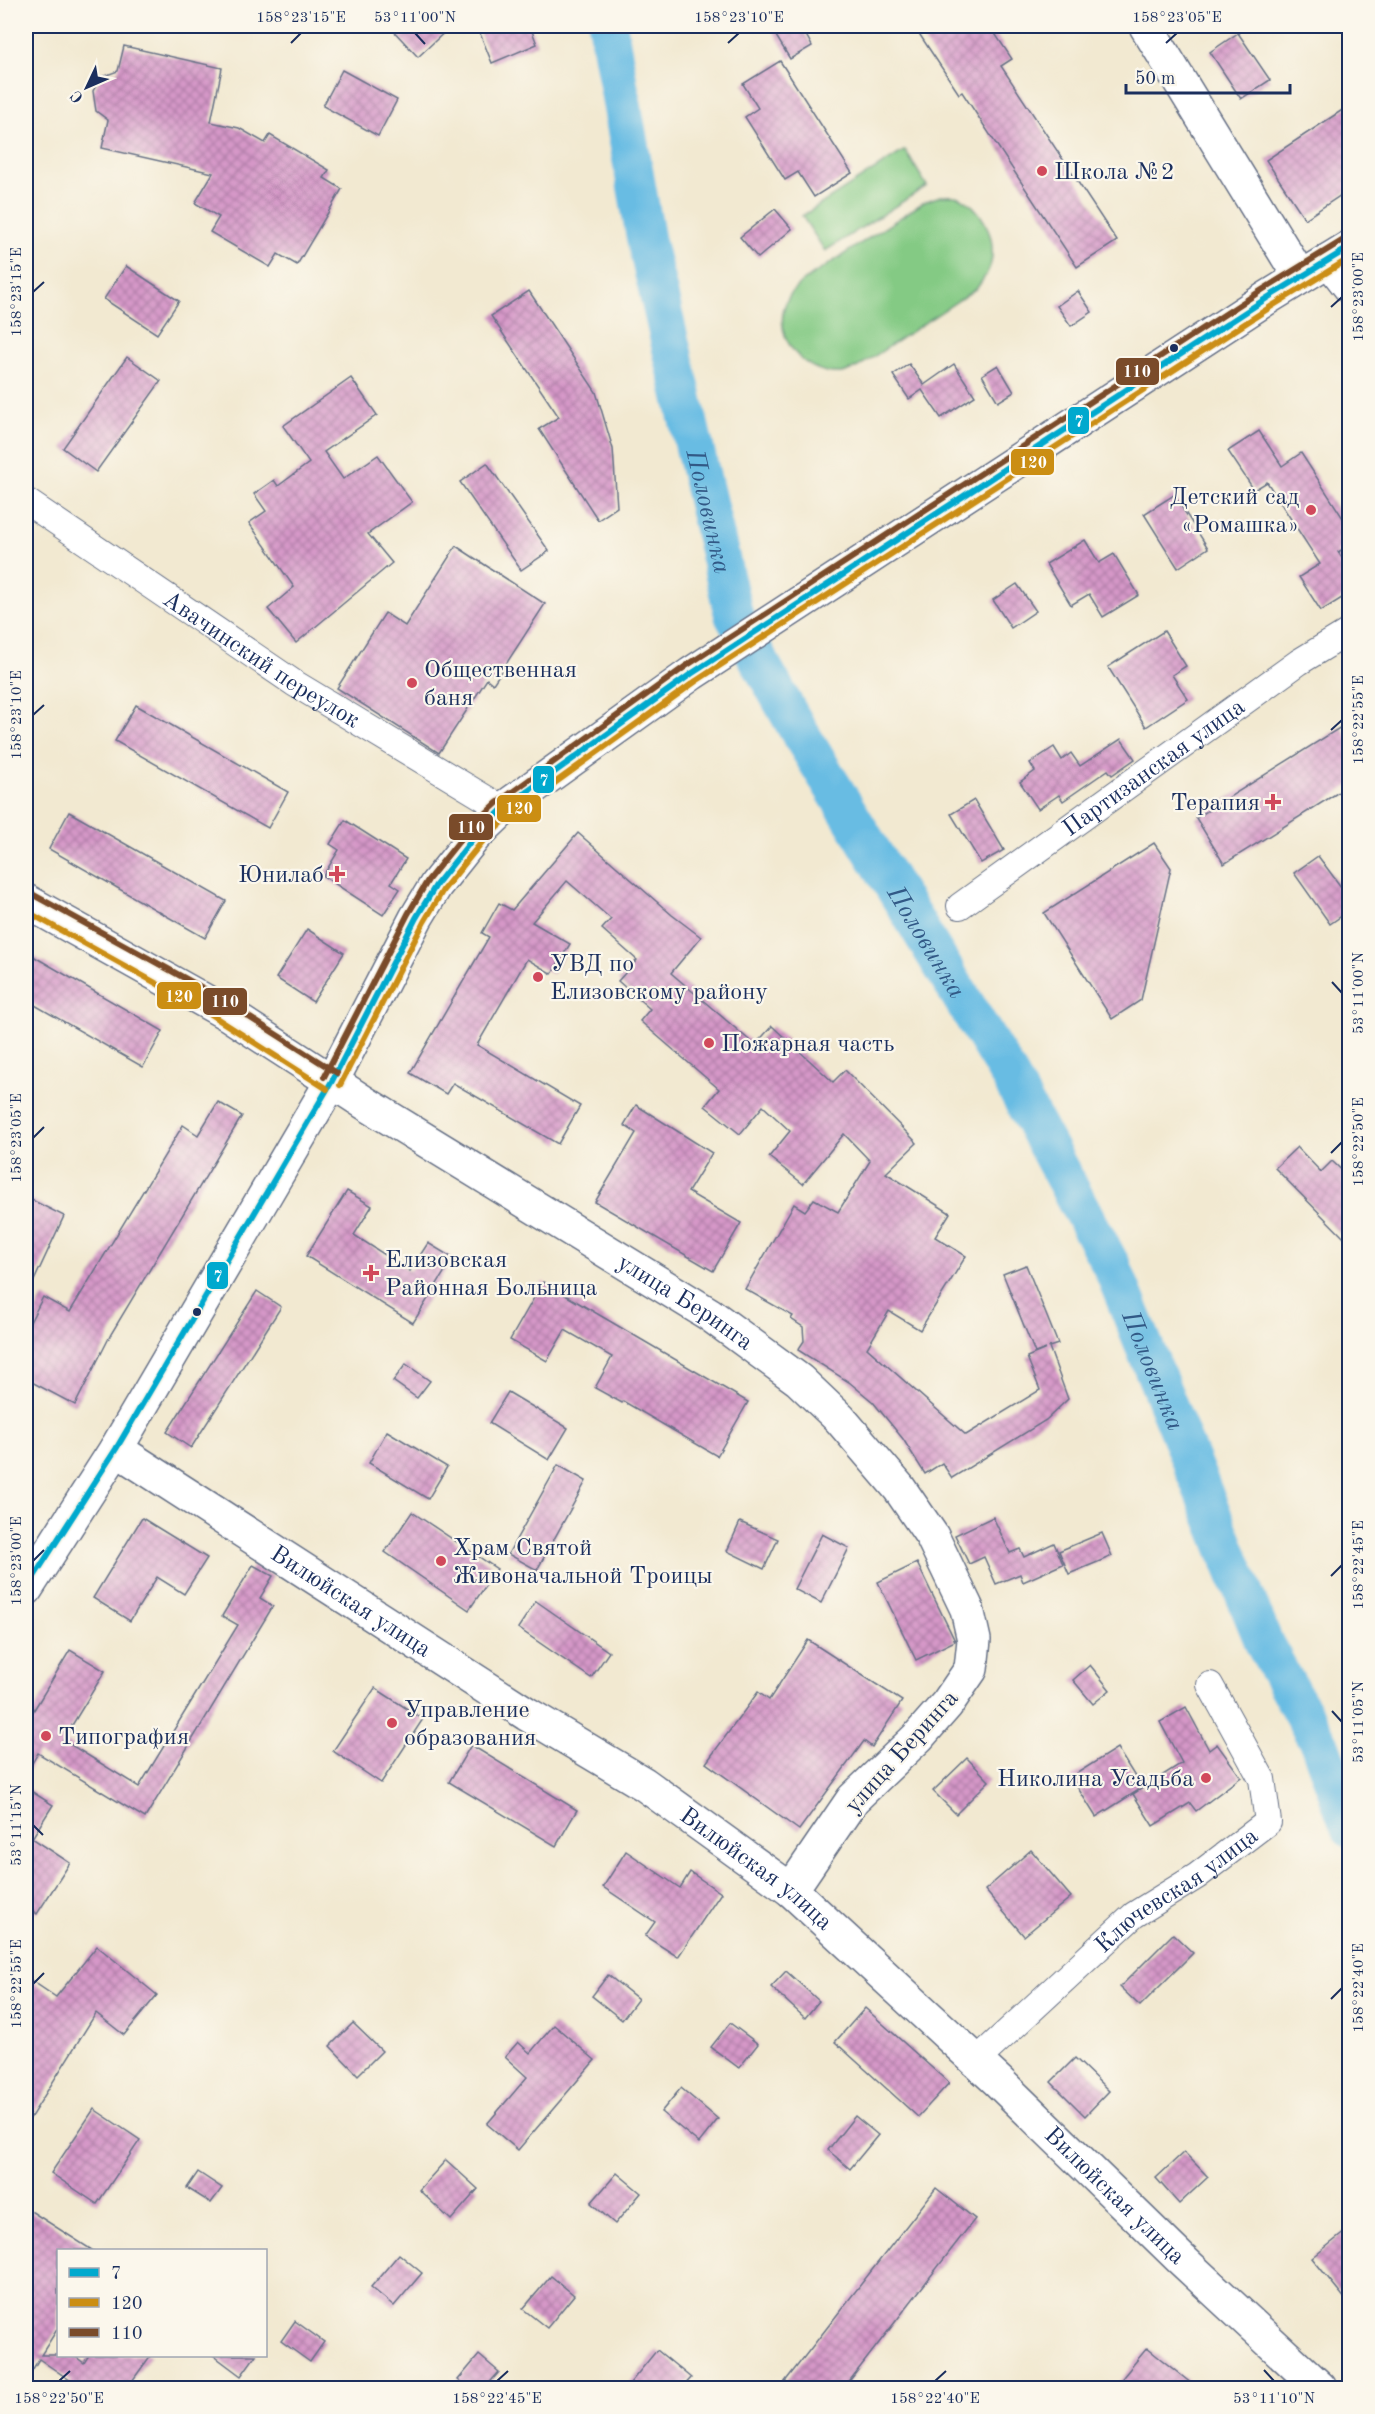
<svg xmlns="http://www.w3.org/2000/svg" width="1375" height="2414" font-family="'Old Standard TT',serif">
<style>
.pitch{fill:#84ca84;stroke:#507c71;stroke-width:1.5}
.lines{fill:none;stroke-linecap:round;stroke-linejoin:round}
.river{stroke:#67bce3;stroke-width:39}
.building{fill:url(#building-cross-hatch)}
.street-casing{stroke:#667086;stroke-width:28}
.secondary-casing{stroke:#667086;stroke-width:36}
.street{stroke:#fff;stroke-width:26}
.secondary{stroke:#fff;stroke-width:33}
.bus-1-casing{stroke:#fbf7ec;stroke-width:10}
.bus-2-casing{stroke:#fbf7ec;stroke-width:10}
.bus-3-casing{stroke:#fbf7ec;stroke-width:10}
.bus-1{stroke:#00a9ce;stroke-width:6}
.bus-2{stroke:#cb8e13;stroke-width:6}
.bus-3{stroke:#7a4b2a;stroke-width:6}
.ticks{fill:none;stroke:#1b2f5e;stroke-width:2}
.poi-dot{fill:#d1495b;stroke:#fbf7ec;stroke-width:2}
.bus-dot{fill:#1b2f5e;stroke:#fbf7ec;stroke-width:2}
.labels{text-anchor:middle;stroke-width:4.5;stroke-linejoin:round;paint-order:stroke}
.poi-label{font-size:24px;fill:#1b2f5e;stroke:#fbf7ec;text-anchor:start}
.street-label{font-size:24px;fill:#1b2f5e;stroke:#fbf7ec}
.water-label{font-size:26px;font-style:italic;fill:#325986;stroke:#fbf7ec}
.line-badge{stroke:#fbf7ec;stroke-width:2}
.badge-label{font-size:16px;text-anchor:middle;font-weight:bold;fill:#fff}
.neatline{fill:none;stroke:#1b2f5e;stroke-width:2}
.ticks-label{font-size:15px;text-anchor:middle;fill:#1b2f5e}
</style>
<defs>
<pattern id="building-cross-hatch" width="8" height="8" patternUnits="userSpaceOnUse" patternTransform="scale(1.5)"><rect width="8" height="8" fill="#d698c8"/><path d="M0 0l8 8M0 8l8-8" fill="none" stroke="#ad7ca6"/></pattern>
</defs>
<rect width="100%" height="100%" fill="#fbf7ec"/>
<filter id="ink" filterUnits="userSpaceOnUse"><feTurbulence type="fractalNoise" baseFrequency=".0167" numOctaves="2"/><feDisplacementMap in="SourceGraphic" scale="12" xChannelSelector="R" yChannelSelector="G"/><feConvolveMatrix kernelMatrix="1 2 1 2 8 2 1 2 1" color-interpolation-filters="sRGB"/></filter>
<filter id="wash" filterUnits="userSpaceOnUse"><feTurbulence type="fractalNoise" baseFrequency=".008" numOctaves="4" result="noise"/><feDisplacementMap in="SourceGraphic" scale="24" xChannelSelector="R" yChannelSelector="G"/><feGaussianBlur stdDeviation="1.35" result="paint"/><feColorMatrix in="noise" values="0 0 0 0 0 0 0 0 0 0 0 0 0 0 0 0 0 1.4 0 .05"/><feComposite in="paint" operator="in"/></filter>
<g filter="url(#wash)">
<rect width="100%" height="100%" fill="#f2e9d1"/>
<!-- pitch -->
<g class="pitch">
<polygon points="905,150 927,186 825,251 802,216"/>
<path d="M 940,196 C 946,196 954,195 959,197 C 980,206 994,233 992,255 C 992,268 984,278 977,288 L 858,367 C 852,369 846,373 840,373 C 800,375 767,330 790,295 C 793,290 799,285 803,281 L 924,202 Z"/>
</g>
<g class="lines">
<!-- river -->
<path class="river" id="s1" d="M 608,26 L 646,240 L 734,616 L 798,730 L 1010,1077 L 1113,1269 L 1265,1645 L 1320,1745 L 1350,1828"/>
</g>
<g id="blocks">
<!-- building -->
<g class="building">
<polygon points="389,26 451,26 418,57"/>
<polygon points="477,26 530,26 537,44 492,63"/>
<polygon points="770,26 801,26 812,46 790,59"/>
<polygon points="914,26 990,26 1012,59 1001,66 1117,241 1077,267 962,92 959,94"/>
<polygon points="1238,33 1270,80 1241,99 1210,52"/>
<polygon points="124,46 222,68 211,122 239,128 265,143 270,135 329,170 324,178 342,189 297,265 278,254 270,267 210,232 219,217 195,203 213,173 102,148 108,120 96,111 93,91 101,77 118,71"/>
<polygon points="780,61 852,173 814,197 798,172 785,180 745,117 758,108 743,84"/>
<polygon points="342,70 397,100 378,136 323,106"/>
<polygon points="1350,105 1350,189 1305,219 1266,160"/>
<polygon points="775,209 792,229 758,258 740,237"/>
<polygon points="126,266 179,301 157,334 104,299"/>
<polygon points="529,291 596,392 613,449 617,507 598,520 539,429 559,417 491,316"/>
<polygon points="1078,291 1092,312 1071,326 1057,306"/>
<polygon points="127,357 161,381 96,472 63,448"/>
<polygon points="909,364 924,385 954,364 975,396 941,418 922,390 909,399 893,375"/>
<polygon points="998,365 1014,392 998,402 982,375"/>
<polygon points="351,378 377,415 324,452 343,479 378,455 412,502 368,534 392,563 296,643 268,609 294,587 249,523 266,511 254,494 274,480 278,486 309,463 283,426"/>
<polygon points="1259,431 1282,466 1301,453 1350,529 1350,545 1338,552 1350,570 1350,593 1321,611 1299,577 1320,564 1267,482 1254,490 1228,451"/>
<polygon points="487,463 549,551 521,570 460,482"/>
<polygon points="1174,495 1208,548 1178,568 1144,514"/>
<polygon points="1085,540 1099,563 1114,554 1139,595 1103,617 1089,594 1071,605 1046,564"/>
<polygon points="456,546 545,604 493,684 487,679 439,753 337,688 385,613 405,626"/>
<polygon points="1017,584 1036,611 1011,628 993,600"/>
<polygon points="1164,631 1186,666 1172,675 1188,699 1146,727 1108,667"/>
<polygon points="136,705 288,792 268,828 115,741"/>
<polygon points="1341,727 1350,741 1350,785 1224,864 1196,818"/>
<polygon points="1121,739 1135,759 1112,775 1108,770 1063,801 1059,795 1038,809 1020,782 1035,771 1030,763 1054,747 1062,760 1071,753 1080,766"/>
<polygon points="974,800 1004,850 981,863 951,814"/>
<polygon points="69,812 226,901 205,938 49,849"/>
<polygon points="345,820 406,859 391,883 400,889 383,915 323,876 339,850 330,844"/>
<polygon points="578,833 672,915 701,937 671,973 755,1045 772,1026 833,1082 845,1070 917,1143 886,1173 950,1213 935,1237 966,1256 920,1330 889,1311 867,1348 966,1435 1040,1390 1027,1357 1046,1349 1035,1353 1003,1274 1026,1265 1058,1344 1049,1347 1068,1399 1046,1420 952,1478 942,1463 925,1474 903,1439 873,1402 849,1382 798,1350 804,1341 803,1327 791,1319 793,1316 745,1289 794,1204 805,1211 814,1199 838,1212 870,1161 844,1134 803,1184 769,1157 790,1131 763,1106 740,1134 705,1106 719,1089 640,1021 650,1009 618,981 637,960 602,929 611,919 567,881 532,922 570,944 552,974 527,959 477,1045 580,1106 558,1144 453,1083 446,1094 410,1073 489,937 482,933 499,903 512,910"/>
<polygon points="1154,843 1171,868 1141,1000 1112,1019 1044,913"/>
<polygon points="1318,856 1350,899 1350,910 1330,924 1294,873"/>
<polygon points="307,929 344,953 313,1002 276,978"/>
<polygon points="26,952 163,1031 143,1067 26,1000"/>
<polygon points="218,1102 242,1116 111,1334 75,1405 26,1379 26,1330 43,1297 70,1312 183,1125 198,1135"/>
<polygon points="636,1105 712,1153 688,1192 741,1223 713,1271 595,1202 636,1133 624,1125"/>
<polygon points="1297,1147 1321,1172 1332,1161 1350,1178 1350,1244 1275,1168"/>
<polygon points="347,1191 372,1206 354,1235 410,1271 428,1243 453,1258 413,1323 306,1256"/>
<polygon points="26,1197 64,1216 26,1298"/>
<polygon points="543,1282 748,1402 717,1456 623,1401 622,1403 595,1388 612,1357 565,1330 547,1361 510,1340"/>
<polygon points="257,1291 281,1307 191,1448 167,1432"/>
<polygon points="406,1364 430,1381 417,1398 393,1381"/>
<polygon points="508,1392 568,1428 549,1460 489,1423"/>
<polygon points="387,1431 447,1467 428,1499 369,1463"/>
<polygon points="558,1465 586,1481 537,1570 508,1554"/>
<polygon points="412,1512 497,1569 469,1610 385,1552"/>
<polygon points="993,1517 1010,1553 1020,1549 1024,1557 1054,1543 1063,1564 1023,1582 1020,1574 996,1584 984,1557 969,1564 955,1535"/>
<polygon points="142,1518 207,1558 184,1594 157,1577 130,1621 93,1598"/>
<polygon points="740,1522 778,1539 764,1569 727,1551"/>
<polygon points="1102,1533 1112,1556 1069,1574 1059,1551"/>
<polygon points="822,1534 849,1548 821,1603 794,1589"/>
<polygon points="917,1563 955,1641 916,1660 878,1582"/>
<polygon points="253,1565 273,1576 260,1598 273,1606 145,1818 38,1753 26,1774 26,1723 70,1650 105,1671 63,1740 139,1787 238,1625 222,1616"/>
<polygon points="536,1601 609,1652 591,1678 518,1628"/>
<polygon points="808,1640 902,1701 872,1747 864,1741 799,1830 706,1763 758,1692 769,1700"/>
<polygon points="1090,1665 1110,1690 1093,1704 1073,1680"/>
<polygon points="375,1688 423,1719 381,1783 333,1751"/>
<polygon points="1186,1707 1209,1750 1217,1744 1241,1777 1196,1811 1190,1803 1153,1826 1133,1794 1182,1763 1160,1722"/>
<polygon points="471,1745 577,1810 556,1846 449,1782"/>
<polygon points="1117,1748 1142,1788 1096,1817 1071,1777"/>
<polygon points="967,1758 989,1781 956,1814 933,1791"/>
<polygon points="26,1788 53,1805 32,1838 70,1863 37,1914 26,1907"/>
<polygon points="1031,1850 1071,1897 1024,1936 985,1890"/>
<polygon points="626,1851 680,1888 690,1872 721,1893 678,1957 645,1936 655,1922 603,1887"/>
<polygon points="1173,1934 1193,1953 1140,2006 1120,1987"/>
<polygon points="97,1946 157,1995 124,2035 96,2013 26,2125 26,1977 56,1997"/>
<polygon points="786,1971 819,2001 805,2018 771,1987"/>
<polygon points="608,1975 638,1999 622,2020 592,1996"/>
<polygon points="865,2008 949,2083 918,2117 835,2042"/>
<polygon points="353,2023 382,2051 358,2075 330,2046"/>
<polygon points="730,2023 758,2044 739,2068 711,2047"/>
<polygon points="554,2025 595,2060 518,2150 487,2124 527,2077 505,2057 518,2042 530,2053"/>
<polygon points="1075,2058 1109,2091 1085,2116 1051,2082"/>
<polygon points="681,2088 718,2119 699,2143 661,2112"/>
<polygon points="94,2109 140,2140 97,2204 51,2173"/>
<polygon points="855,2116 878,2135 850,2169 828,2150"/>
<polygon points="1184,2152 1208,2177 1179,2204 1156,2178"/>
<polygon points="446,2160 478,2189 451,2220 419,2190"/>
<polygon points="198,2172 222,2188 211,2203 187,2188"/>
<polygon points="617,2173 641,2193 615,2224 591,2203"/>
<polygon points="936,2188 975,2219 844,2388 780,2388"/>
<polygon points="26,2208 92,2250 58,2250 58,2328 41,2355 73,2355 84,2363 89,2355 151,2355 127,2388 65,2388 71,2381 39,2359 26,2380"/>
<polygon points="1350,2228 1350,2305 1312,2258"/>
<polygon points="399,2254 422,2273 394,2306 371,2287"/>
<polygon points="551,2276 574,2295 547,2328 523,2309"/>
<polygon points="295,2321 324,2342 310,2362 281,2341"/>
<polygon points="1147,2348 1197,2388 1114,2388"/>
<polygon points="657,2350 691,2378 682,2388 626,2388"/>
<polygon points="213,2355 256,2355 241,2376"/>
<polygon points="479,2355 499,2372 485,2388 468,2388 458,2380"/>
</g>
</g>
</g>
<g filter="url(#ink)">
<use href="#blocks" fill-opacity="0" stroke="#667086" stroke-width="1.5"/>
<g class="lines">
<!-- street casing -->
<g class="street-casing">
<g id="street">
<path id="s2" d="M 26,501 L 294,683 L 503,809"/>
<path id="s3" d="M 960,906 L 1299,662 L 1350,631"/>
<path id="s4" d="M 976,2061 L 1134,1915 L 1197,1876 L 1268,1822 L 1262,1779 L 1210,1685"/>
</g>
</g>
<!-- secondary casing -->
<g class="secondary-casing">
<g id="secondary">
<polyline points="1146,26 1300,277"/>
<polyline points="1329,260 1350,287"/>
<path id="s5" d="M 26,901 L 228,1014 L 365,1103 L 709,1314 L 799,1380 L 840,1419 L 899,1488 L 932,1536 L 967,1609 L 974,1640 L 971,1669 L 947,1704 L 918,1737 L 853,1799 L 791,1890"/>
<path id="s6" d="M 116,1449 L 527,1714 L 644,1784 L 791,1890 L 999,2082 L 1181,2259 L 1320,2388"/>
<polyline points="26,1589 116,1449 332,1081 416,918 436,885 475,836 503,809 691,674 1267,298 1350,247"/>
</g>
</g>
<!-- street -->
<use href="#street" class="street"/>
<!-- secondary -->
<use href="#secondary" class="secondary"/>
<!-- bus-1 casing -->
<g class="bus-1-casing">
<polyline id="bus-1" points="26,1589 116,1449 332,1081 416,918 436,885 475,836 503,809 691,674 1267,298 1350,247"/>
</g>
<!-- bus-2 casing -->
<g class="bus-2-casing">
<g id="bus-2">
<polyline points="26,911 199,1007 327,1089"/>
<polyline points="340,1085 424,922 443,890 482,842 509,816 696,681 1272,306 1350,258"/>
</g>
</g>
<!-- bus-3 casing -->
<g class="bus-3-casing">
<g id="bus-3">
<polyline points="30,893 208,991 337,1073"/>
<polyline points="324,1077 408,914 428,880 468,830 497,803 686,666 1262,290 1345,239"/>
</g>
</g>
<!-- bus-1 -->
<use href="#bus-1" class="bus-1"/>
<!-- bus-2 -->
<use href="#bus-2" class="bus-2"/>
<!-- bus-3 -->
<use href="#bus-3" class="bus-3"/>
</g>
</g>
<!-- ticks -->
<path class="ticks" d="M 415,33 L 425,44M 291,43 L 301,33M 728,43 L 739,33M 1166,43 L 1177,33M 33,292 L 44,282M 1331,307 L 1342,297M 33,715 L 44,705M 1331,730 L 1342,720M 1332,982 L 1342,993M 33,1138 L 44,1127M 1331,1153 L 1342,1142M 33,1561 L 44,1550M 1331,1576 L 1342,1565M 1332,1711 L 1342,1722M 33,1825 L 43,1835M 33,1984 L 44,1973M 1331,1999 L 1342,1988M 1264,2370 L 1274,2381M 59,2381 L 70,2371M 497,2381 L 508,2371M 935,2381 L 946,2371"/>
<!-- markers -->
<g class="poi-dot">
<circle cx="1042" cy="171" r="6"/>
<circle cx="1311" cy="510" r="6"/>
<circle cx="412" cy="683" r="6"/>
<path d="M1270 793h6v6h6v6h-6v6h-6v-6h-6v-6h6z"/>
<path d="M334 865h6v6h6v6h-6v6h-6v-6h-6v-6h6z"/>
<circle cx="538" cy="977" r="6"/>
<circle cx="709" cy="1043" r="6"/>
<path d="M368 1264h6v6h6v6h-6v6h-6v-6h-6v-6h6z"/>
<circle cx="441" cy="1561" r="6"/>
<circle cx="392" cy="1723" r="6"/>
<circle cx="46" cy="1736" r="6"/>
<circle cx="1206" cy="1778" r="6"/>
</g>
<g class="bus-dot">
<circle cx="1174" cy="348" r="5"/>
<circle cx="197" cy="1312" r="5"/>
</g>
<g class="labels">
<!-- poi labels -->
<g class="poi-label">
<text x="1054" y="179">Школа №2</text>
<text x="1299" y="504" text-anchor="end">Детский сад<tspan x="1299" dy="28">«Ромашка»</tspan></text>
<text x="424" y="677">Общественная<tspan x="424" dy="28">баня</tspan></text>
<text x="1260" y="810" text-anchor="end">Терапия</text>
<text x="324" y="882" text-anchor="end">Юнилаб</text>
<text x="550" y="971">УВД по<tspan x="550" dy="28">Елизовскому району</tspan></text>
<text x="721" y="1051">Пожарная часть</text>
<text x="385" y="1267">Елизовская<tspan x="385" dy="28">Районная Больница</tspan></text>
<text x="453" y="1555">Храм Святой<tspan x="453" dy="28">Живоначальной Троицы</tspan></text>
<text x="404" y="1717">Управление<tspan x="404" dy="28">образования</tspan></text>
<text x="58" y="1744">Типография</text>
<text x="1194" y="1786" text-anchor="end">Николина Усадьба</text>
</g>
<!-- street labels -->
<g class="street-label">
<text dy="8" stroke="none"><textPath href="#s2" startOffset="284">Авачинский переулок</textPath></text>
<text dy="8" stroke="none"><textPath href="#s3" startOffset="238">Партизанская улица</textPath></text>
<text dy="8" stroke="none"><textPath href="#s5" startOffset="772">улица Беринга</textPath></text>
<text dy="8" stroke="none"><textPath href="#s6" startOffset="280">Вилюйская улица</textPath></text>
<text transform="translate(901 1751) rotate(-48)" y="8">улица Беринга</text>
<text dy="8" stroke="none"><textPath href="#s6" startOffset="766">Вилюйская улица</textPath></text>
<text dy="8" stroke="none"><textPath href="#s4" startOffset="264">Ключевская улица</textPath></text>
<text dy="8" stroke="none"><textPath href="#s6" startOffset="1252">Вилюйская улица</textPath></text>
</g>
<!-- water labels -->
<g class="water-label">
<text dy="9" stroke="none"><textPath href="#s1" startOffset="496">Половинка</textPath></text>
<text dy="9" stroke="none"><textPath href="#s1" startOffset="982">Половинка</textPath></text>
<text dy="9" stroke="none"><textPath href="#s1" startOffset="1468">Половинка</textPath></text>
</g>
</g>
<g class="line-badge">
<rect x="1115" y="357" width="45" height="29" rx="6" fill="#7a4b2a"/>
<rect x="1067" y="406" width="23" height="29" rx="6" fill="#00a9ce"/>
<rect x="1010" y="448" width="45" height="28" rx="6" fill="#cb8e13"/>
<rect x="532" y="765" width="23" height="29" rx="6" fill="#00a9ce"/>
<rect x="496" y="794" width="46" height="29" rx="6" fill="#cb8e13"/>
<rect x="448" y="813" width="46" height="28" rx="6" fill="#7a4b2a"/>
<rect x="156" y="981" width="46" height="29" rx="6" fill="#cb8e13"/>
<rect x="202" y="987" width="46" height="29" rx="6" fill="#7a4b2a"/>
<rect x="206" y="1261" width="23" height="29" rx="6" fill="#00a9ce"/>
</g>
<g class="badge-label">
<text x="1137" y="377">110</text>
<text x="1079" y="427">7</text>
<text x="1033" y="468">120</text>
<text x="544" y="786">7</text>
<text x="519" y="814">120</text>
<text x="471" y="833">110</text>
<text x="179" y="1002">120</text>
<text x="225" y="1007">110</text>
<text x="218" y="1282">7</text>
</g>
<!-- margin -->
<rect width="1375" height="2414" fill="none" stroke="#fbf7ec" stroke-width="66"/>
<!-- legend -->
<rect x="57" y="2249" width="210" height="108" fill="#fbf7ec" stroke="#a1a7b3" stroke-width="1.5"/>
<rect x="69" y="2268" width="30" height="9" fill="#00a9ce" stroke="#a1a7b3" stroke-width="1.5"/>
<text x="111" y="2279" font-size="18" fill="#1b2f5e">7</text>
<rect x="69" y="2298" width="30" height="9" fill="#cb8e13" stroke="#a1a7b3" stroke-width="1.5"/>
<text x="111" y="2309" font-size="18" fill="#1b2f5e">120</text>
<rect x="69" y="2328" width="30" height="9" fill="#7a4b2a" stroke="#a1a7b3" stroke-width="1.5"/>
<text x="111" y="2339" font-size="18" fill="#1b2f5e">110</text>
<!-- north arrow -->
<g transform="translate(87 87) rotate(226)" stroke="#fbf7ec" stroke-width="4.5" paint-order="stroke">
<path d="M0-4.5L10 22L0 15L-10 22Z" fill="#1b2f5e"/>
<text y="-9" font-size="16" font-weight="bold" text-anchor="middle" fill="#1b2f5e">С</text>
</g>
<!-- scale -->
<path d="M1126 84v9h164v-9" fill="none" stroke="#1b2f5e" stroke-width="3"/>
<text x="1135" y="84" font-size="18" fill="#1b2f5e" stroke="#fbf7ec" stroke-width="4.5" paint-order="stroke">50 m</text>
<rect x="33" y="33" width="1309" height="2348" class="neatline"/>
<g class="ticks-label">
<text x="301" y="22">158°23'15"E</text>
<text x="415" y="22">53°11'00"N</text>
<text x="739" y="22">158°23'10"E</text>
<text x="1177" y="22">158°23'05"E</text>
<text transform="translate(16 292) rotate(-90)" y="5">158°23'15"E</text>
<text transform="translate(1358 297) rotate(-90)" y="5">158°23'00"E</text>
<text transform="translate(16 715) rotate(-90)" y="5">158°23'10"E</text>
<text transform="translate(1358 720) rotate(-90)" y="5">158°22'55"E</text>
<text transform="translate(1358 993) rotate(-90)" y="5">53°11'00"N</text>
<text transform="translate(16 1138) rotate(-90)" y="5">158°23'05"E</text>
<text transform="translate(1358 1142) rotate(-90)" y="5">158°22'50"E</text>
<text transform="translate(16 1561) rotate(-90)" y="5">158°23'00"E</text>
<text transform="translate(1358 1565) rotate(-90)" y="5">158°22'45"E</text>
<text transform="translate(1358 1722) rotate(-90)" y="5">53°11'05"N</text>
<text transform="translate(16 1825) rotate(-90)" y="5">53°11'15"N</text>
<text transform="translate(16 1984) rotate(-90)" y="5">158°22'55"E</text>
<text transform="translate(1358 1988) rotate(-90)" y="5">158°22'40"E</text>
<text x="59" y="2403">158°22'50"E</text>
<text x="497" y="2403">158°22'45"E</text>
<text x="935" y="2403">158°22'40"E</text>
<text x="1274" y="2403">53°11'10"N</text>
</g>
</svg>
